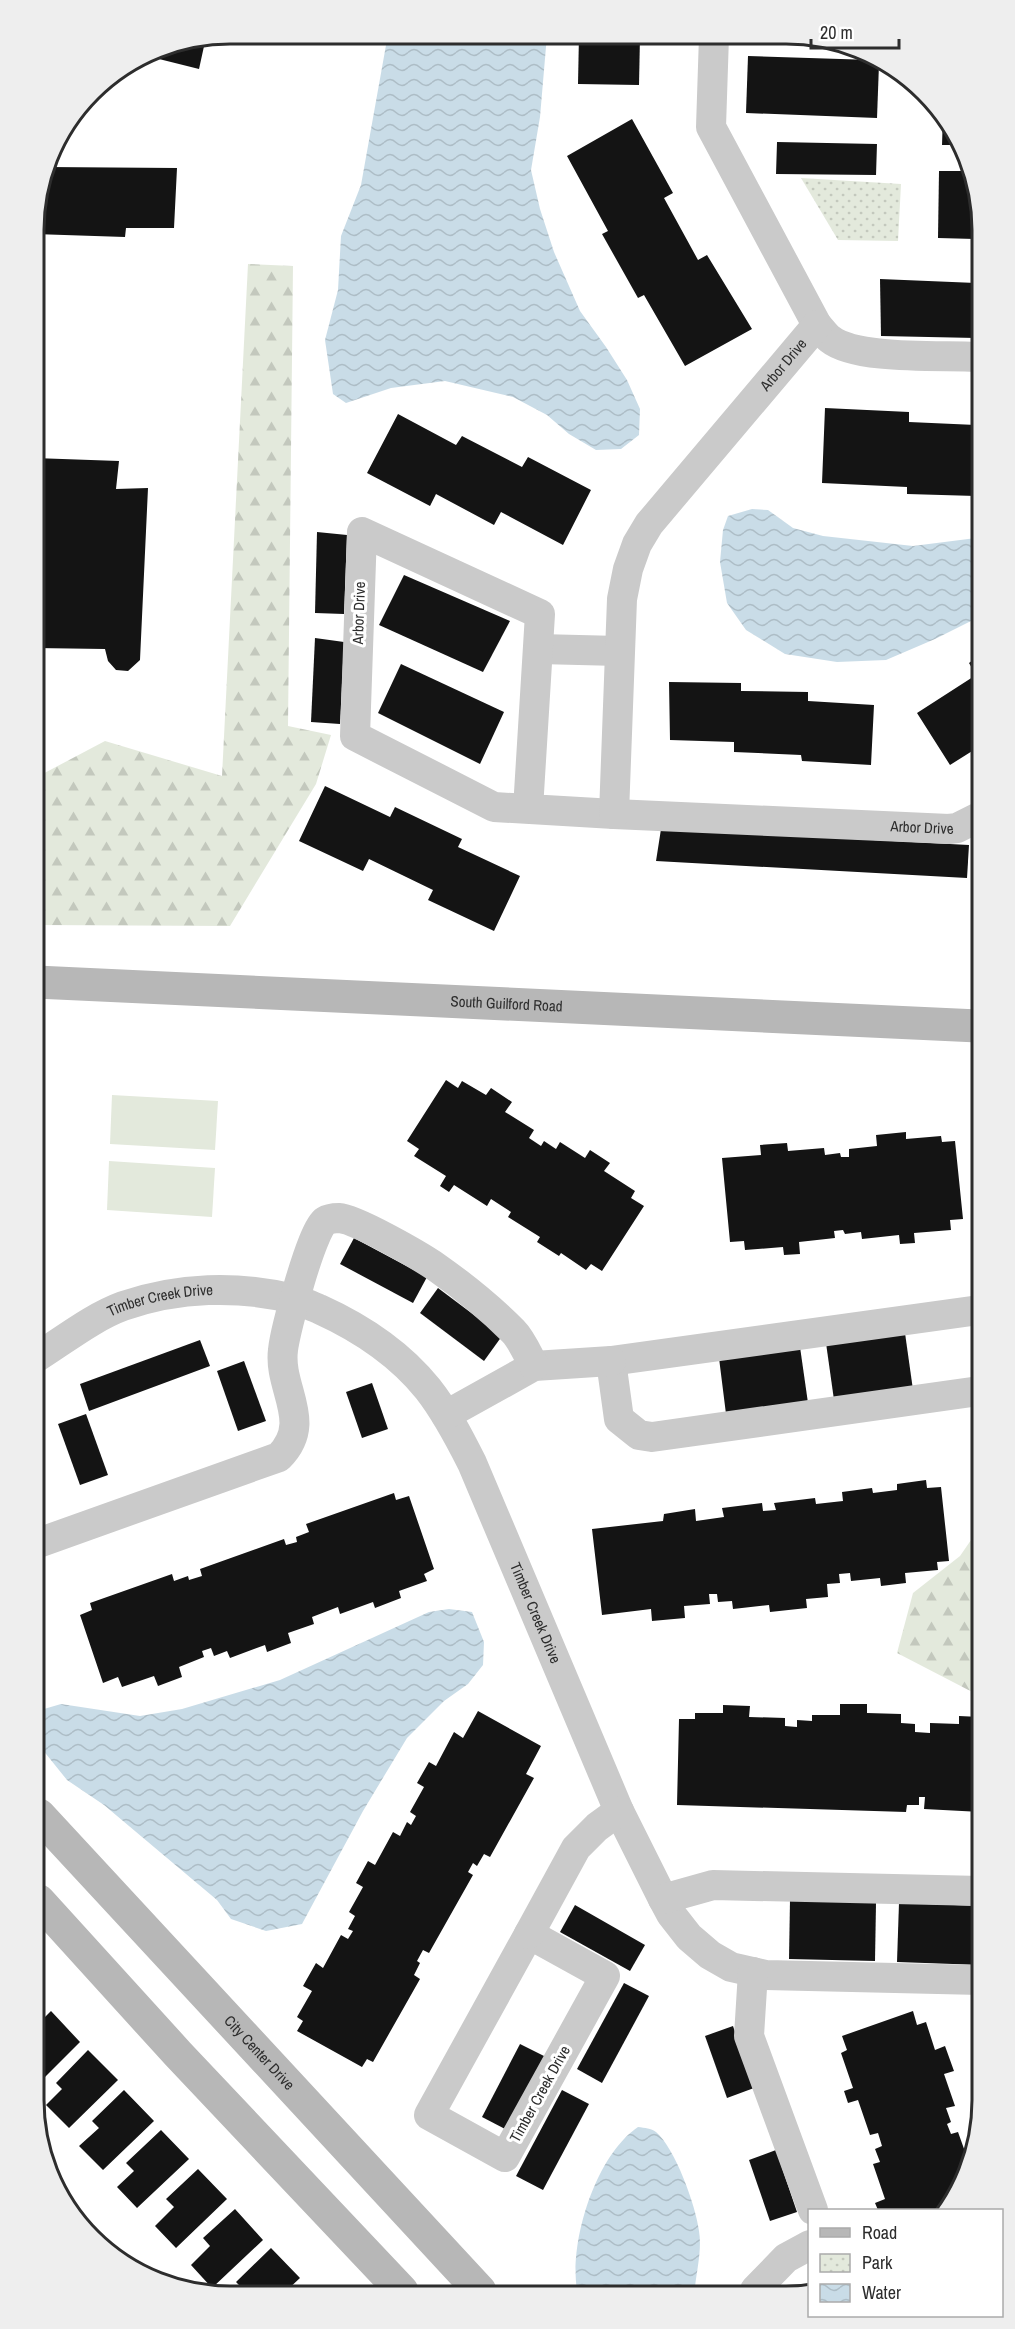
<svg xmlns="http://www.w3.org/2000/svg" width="1015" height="2329" font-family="'Archivo Narrow',sans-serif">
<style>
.forest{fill:url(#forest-firs)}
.park{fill:url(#park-dots)}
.garden{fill:#e3e9dc}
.water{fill:url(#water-waves)}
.building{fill:#141414}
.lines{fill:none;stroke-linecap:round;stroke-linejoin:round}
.street{stroke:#cacaca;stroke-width:30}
.secondary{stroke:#b7b7b7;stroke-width:33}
.labels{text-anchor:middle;stroke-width:6;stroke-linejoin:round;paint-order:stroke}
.street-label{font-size:15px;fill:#2d2d2d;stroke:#fff}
.rim{fill:none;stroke:#2d2d2d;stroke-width:3}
</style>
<defs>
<pattern id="forest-firs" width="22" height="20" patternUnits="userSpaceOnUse" patternTransform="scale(1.5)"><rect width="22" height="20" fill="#e3e9dc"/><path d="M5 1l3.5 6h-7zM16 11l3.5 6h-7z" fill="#c3c8bd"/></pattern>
<pattern id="park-dots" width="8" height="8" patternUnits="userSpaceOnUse" patternTransform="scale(1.5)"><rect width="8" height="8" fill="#e3e9dc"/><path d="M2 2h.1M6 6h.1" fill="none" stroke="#c3c8bd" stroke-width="1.8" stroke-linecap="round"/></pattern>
<pattern id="water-waves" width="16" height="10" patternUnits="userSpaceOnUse" patternTransform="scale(1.5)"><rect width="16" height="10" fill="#c9dce7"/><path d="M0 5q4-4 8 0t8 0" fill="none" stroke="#adbdc6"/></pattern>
</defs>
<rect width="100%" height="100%" fill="#fff"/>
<!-- forest -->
<g class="forest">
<polygon points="248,264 293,266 288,726 331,735 316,784 230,926 36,925 35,778 105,741 222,776"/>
<polygon points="980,1527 980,1696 897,1653 913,1593 960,1556"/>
</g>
<!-- park -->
<polygon class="park" points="801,178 901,184 898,241 838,240"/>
<!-- garden -->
<g class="garden">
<polygon points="112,1095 218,1101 215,1150 110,1144"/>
<polygon points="109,1161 215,1168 212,1217 107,1210"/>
</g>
<!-- water -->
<g class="water">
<polygon points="388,34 547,35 540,117 531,170 540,209 554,252 580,311 606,347 627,380 640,409 639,435 621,449 596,450 569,434 547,415 513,397 445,381 391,388 346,403 333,394 325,340 338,290 341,236 361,185"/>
<polygon points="752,509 768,510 793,528 823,536 913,546 976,538 977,618 935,639 886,660 837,662 785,654 746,630 727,603 720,562 723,530 728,516"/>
<polygon points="449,1609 472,1612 484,1642 483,1665 468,1684 444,1701 407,1738 363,1811 302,1924 266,1931 231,1919 217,1900 104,1805 67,1780 38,1744 38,1717 44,1709 61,1704 140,1716 182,1709 280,1680 429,1612"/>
<path d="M 638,2127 C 645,2128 651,2128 656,2132 C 675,2148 696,2206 699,2231 C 702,2249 697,2269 695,2287 L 693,2290 L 577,2290 C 569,2241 596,2155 638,2127 Z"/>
</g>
<!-- building -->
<g class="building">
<polygon points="579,35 640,36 639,85 578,84"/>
<polygon points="206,37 199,69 143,55 154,48"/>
<polygon points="748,56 872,60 879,64 877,118 746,113"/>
<polygon points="943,115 956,131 962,145 942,145"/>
<polygon points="632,119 673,193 664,198 698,260 707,255 752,329 685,366 644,295 638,298 602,234 608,231 567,156"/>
<polygon points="777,142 877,144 876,175 776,174"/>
<polygon points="47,167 177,168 174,228 126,228 125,237 34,234 33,216"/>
<polygon points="939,171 972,171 975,178 975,239 938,238"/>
<polygon points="880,279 976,283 976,338 881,336"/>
<polygon points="825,408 909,412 909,422 976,425 976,496 907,494 907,487 822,483"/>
<polygon points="398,414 456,445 462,436 522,467 528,457 591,490 563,545 501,512 494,525 436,494 430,506 367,473"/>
<polygon points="34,458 119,461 116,489 148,488 140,660 128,671 116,670 108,661 105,649 35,648"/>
<polygon points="317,532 347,535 344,614 315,613"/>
<polygon points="404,575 510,621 483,672 379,625"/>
<polygon points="315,638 344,642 340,724 311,722"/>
<polygon points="977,657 977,748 950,765 917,713 976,675 969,663"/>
<polygon points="401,664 504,712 480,764 378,713"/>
<polygon points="669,682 741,683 741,691 808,692 808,701 874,705 871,765 802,761 801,755 734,752 734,742 670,740"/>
<polygon points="325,786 390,817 395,807 462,839 458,847 520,876 494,931 428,900 433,890 369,859 363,871 299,841"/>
<polygon points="661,829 969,845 967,878 656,861"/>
<polygon points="446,1080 458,1088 462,1081 486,1095 491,1088 512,1102 505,1112 534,1130 529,1138 541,1146 544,1141 556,1149 560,1142 585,1158 590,1150 610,1163 604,1171 635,1191 631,1198 644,1206 602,1271 591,1264 586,1270 561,1253 559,1256 537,1242 540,1237 508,1217 511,1212 491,1199 487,1206 454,1185 449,1192 440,1186 446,1176 414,1156 419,1149 407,1141"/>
<polygon points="906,1132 906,1139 941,1136 942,1142 955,1141 963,1219 950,1220 951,1230 914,1233 915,1243 900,1244 899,1235 862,1239 861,1232 845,1234 843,1230 834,1231 835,1238 799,1242 800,1254 784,1255 783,1247 745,1250 744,1241 730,1242 722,1158 761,1155 760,1145 787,1143 788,1151 824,1148 825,1155 840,1153 841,1157 849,1157 849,1149 877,1146 876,1135"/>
<polygon points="354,1238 427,1277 413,1303 340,1264"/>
<polygon points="438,1288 502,1336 484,1361 420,1313"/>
<polygon points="905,1333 913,1390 834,1400 826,1343"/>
<polygon points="200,1340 210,1366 89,1411 80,1384"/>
<polygon points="800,1347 808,1403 726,1414 719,1358"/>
<polygon points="244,1361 266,1421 238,1431 217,1371"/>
<polygon points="372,1383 388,1429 362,1438 346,1392"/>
<polygon points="86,1414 108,1475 80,1485 58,1424"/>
<polygon points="926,1480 927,1488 941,1487 949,1561 937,1562 938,1570 905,1573 906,1583 881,1586 880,1578 851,1581 850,1573 839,1574 840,1583 827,1584 828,1597 806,1599 807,1608 770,1612 769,1605 733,1609 732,1601 718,1602 717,1594 709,1594 710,1604 684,1606 685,1618 652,1621 651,1609 602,1615 592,1529 663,1521 664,1514 695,1509 696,1521 724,1517 722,1508 762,1503 763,1511 776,1510 774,1503 815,1498 816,1504 843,1501 842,1492 872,1488 873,1493 897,1490 897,1484"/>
<polygon points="394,1493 396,1500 409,1496 434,1569 424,1574 427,1581 399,1591 401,1598 375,1608 373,1602 340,1614 338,1607 312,1617 314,1624 288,1633 291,1643 267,1652 265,1645 230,1658 227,1651 214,1656 211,1648 202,1651 204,1657 179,1667 182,1677 158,1686 154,1676 122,1687 118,1677 103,1683 80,1615 92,1610 90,1603 172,1574 174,1581 188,1576 189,1580 202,1576 200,1569 284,1539 286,1545 297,1542 296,1537 309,1532 306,1524"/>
<polygon points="840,1704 867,1704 867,1713 901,1714 901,1723 915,1724 915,1732 930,1733 930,1723 959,1724 959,1716 980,1717 981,1812 924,1809 925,1797 919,1797 919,1805 907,1805 906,1812 677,1805 679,1719 695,1719 695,1713 723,1713 723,1705 750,1706 749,1717 785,1718 785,1726 797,1727 797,1720 812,1721 812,1715 840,1715"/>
<polygon points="478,1711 541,1746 526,1774 534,1778 490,1857 484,1854 477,1866 473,1863 468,1872 473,1875 429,1953 423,1950 417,1961 420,1963 414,1975 420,1979 373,2062 367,2059 362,2067 297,2031 303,2021 297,2017 312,1991 303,1986 316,1963 323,1968 341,1935 348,1939 353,1931 348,1929 355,1916 349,1912 363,1887 356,1883 368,1861 375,1865 393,1832 400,1836 407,1822 411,1825 416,1816 410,1812 424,1787 417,1783 429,1762 436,1766 454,1732 463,1738"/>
<polygon points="790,1900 876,1903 875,1961 789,1959"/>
<polygon points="899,1903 981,1906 981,1965 897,1962"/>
<polygon points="575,1905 645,1945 630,1971 560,1932"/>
<polygon points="624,1983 649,1996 602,2083 577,2069"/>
<polygon points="51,2011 80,2042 40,2082 39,2023"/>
<polygon points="913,2011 917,2025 926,2022 935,2050 945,2046 954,2071 944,2074 955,2106 946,2108 951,2122 947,2124 951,2134 958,2132 968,2160 973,2158 946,2210 878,2210 875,2203 885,2199 873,2164 880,2162 875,2149 882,2146 878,2133 870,2135 858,2100 848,2103 844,2091 853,2088 841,2053 847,2050 842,2036"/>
<polygon points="733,2026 754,2088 727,2098 705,2036"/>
<polygon points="520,2044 546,2057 507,2130 482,2117"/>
<polygon points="88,2050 118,2080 69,2128 46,2105 62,2089 56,2083"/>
<polygon points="124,2090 154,2121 103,2170 79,2146 99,2128 92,2121"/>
<polygon points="562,2090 589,2104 543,2190 516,2176"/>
<polygon points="161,2130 189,2159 137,2208 117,2187 134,2171 126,2163"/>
<polygon points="776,2150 797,2212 770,2221 749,2160"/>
<polygon points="198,2169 227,2199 176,2248 155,2226 174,2207 166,2199"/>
<polygon points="235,2209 263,2240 212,2288 191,2265 210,2246 203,2238"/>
<polygon points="271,2248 300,2278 285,2292 242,2292 244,2290 236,2282"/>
</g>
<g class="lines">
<!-- street -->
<g class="street">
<path d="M 714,36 L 711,127 L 817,325 C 821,329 825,335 830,339 C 856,360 941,355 976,357"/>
<polyline points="539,649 619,651"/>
<path id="s1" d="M 528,809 L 540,614 L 362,532 L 355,736 L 494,807 L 614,814 L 949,829 L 957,828 L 977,818"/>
<path id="s2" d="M 614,814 L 622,599 L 628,569 L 637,544 L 649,524 L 817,325"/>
<polyline points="979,1310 611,1361 619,1419 639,1435 652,1437 979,1391"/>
<path id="s3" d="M 37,1357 C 64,1340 93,1317 123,1306 C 178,1287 238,1285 294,1299 C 302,1301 311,1306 319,1309 C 361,1328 399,1353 428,1389 C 446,1412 459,1437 472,1463 L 619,1811 L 663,1899 L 671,1914 L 689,1937 L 710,1955 L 731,1967 L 766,1975 L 981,1980"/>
<polyline points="446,1415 534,1366 611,1361"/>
<path d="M 38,1543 L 279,1457 C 314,1422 278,1389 283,1350 C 285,1331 312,1229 325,1221 C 328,1219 335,1218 339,1218 C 356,1219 420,1256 436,1267 C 463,1286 490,1308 513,1331 C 522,1340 528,1355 534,1366"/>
<polyline points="663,1899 713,1885 981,1891"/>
<polygon points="529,1934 605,1976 505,2157 429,2115"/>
<polyline points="529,1934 576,1848 597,1827 619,1811"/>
<polyline points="753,1972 749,2036 813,2210"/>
<polyline points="755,2290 786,2258 810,2245"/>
</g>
<!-- secondary -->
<g class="secondary">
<path id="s4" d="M 36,982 L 978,1026"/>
<path id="s5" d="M 39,1815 L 480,2291"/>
<polyline points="39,1901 178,2054 402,2291"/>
</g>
</g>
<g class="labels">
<!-- street labels -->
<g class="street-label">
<text dy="5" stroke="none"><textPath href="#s2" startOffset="504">Arbor Drive</textPath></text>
<text transform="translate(359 613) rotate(-88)" y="5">Arbor Drive</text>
<text dy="5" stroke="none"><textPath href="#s1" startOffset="1180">Arbor Drive</textPath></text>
<text dy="5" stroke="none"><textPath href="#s4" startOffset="471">South Guilford Road</textPath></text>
<text dy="5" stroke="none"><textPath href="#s3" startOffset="138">Timber Creek Drive</textPath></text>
<text dy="5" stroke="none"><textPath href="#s3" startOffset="686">Timber Creek Drive</textPath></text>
<text dy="5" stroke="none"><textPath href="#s5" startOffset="324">City Center Drive</textPath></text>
<text transform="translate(540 2094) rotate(-61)" y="5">Timber Creek Drive</text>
</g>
</g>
<!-- crop -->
<path d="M0 0H1015V2329H0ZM230 44H786A186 186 0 0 1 972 230V2100A186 186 0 0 1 786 2286H230A186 186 0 0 1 44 2100V230A186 186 0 0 1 230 44Z" fill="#eee" fill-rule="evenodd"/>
<path class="rim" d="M230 44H786A186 186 0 0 1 972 230V2100A186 186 0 0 1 786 2286H230A186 186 0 0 1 44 2100V230A186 186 0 0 1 230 44Z"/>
<!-- legend -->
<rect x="808" y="2209" width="195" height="108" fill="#ffffff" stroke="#ababab" stroke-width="1.5"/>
<rect x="820" y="2228" width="30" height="9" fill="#b7b7b7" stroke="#ababab" stroke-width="1.5"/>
<text x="862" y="2239" font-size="18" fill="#2d2d2d">Road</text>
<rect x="820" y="2254" width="30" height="18" fill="url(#park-dots)" stroke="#ababab" stroke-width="1.5"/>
<text x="862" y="2269" font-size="18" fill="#2d2d2d">Park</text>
<rect x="820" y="2284" width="30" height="18" fill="url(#water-waves)" stroke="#ababab" stroke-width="1.5"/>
<text x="862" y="2299" font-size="18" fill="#2d2d2d">Water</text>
<!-- scale -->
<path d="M811 39v9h88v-9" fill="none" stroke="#2d2d2d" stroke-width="3"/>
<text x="820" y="39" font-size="18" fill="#2d2d2d" stroke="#ffffff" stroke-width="4.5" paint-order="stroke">20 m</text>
</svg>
